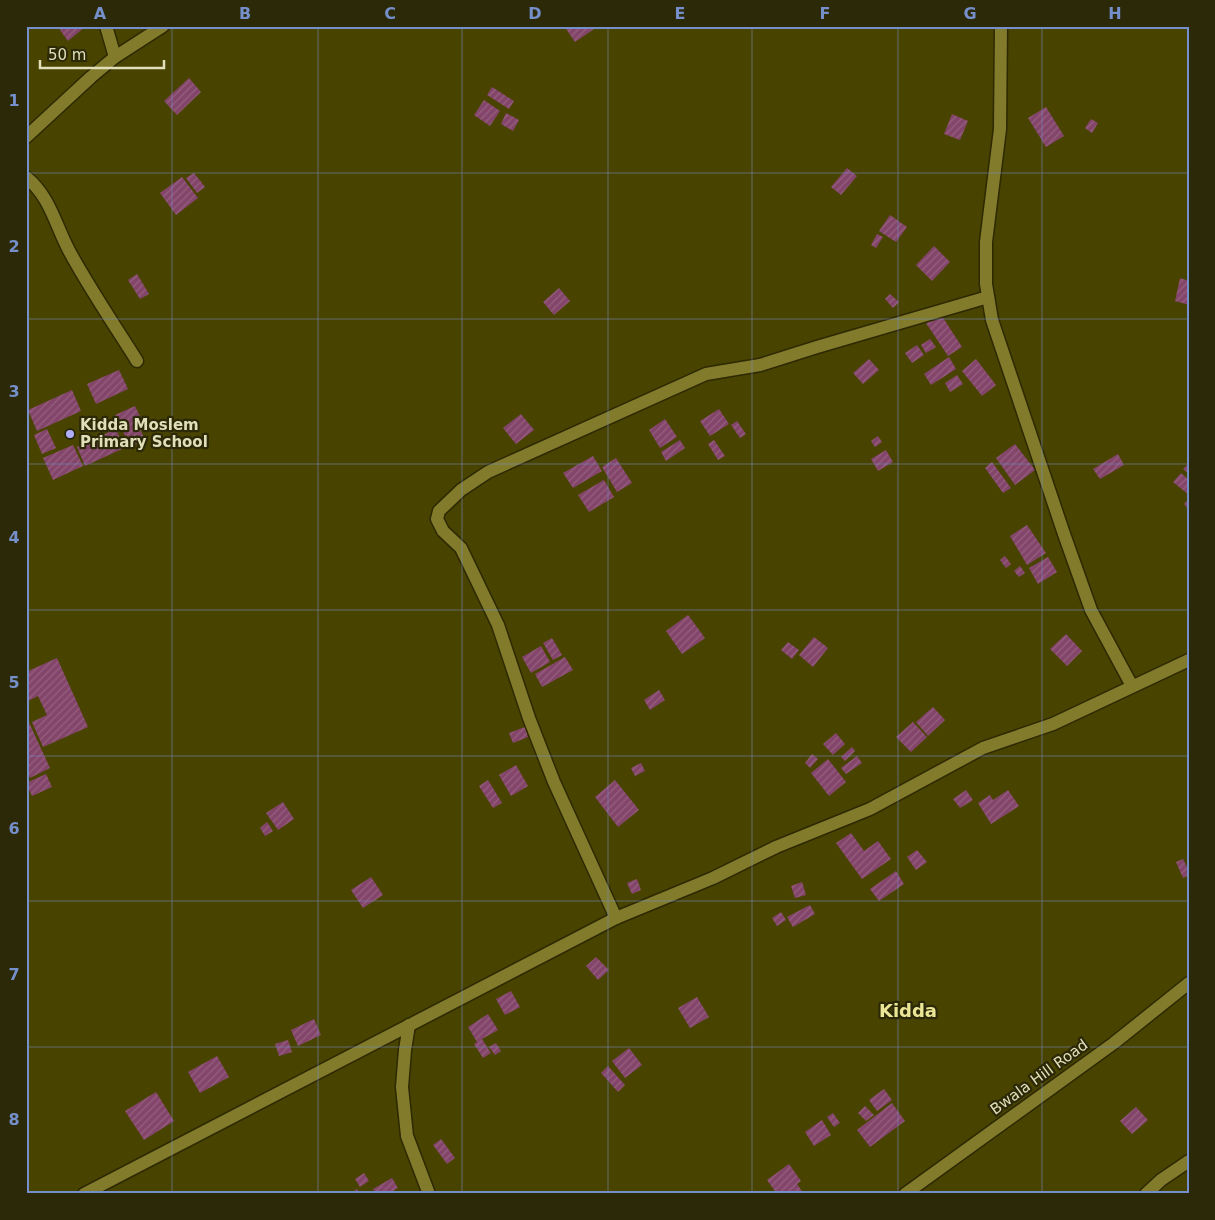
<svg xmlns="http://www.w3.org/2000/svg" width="1215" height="1220" font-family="'DejaVu Sans',sans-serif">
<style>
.building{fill:url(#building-hatch)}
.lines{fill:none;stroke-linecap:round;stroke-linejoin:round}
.minor-casing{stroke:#2d2900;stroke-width:15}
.minor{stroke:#827b2c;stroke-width:12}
.grid{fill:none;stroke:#758fca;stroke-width:1;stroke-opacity:0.55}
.poi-dot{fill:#afaefa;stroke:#2c2908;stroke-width:2}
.labels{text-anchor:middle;stroke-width:4.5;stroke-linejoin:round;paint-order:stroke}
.poi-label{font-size:15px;font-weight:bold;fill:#e1dfb9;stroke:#2c2908;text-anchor:start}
.street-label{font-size:15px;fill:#e1dfb9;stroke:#2c2908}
.quarter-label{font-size:18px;font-weight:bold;fill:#ebe596;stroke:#2c2908}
.neatline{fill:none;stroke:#758fca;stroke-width:2}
.grid-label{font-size:16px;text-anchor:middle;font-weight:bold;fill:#758fca}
</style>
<defs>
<pattern id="building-hatch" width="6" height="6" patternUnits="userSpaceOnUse" patternTransform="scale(1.25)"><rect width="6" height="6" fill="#84456b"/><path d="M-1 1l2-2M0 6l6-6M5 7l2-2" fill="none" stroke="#955f7e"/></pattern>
</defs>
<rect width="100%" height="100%" fill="#494300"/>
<!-- building -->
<g class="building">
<polygon points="64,26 86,26 68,41 60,30"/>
<polygon points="564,26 592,26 594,29 575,42"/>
<polygon points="189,78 201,92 177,115 164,101"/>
<polygon points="492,87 514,101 509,109 487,95"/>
<polygon points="484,100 500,111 490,126 474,115"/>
<polygon points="1046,107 1064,136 1046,147 1028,118"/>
<polygon points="506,113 519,120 513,131 501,124"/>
<polygon points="952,114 968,121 960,140 944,134"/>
<polygon points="1091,119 1098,123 1092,133 1085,128"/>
<polygon points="847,168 857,176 841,195 831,187"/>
<polygon points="194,173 205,187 197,193 186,178"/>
<polygon points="182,177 198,198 176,215 160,193"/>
<polygon points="890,215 907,227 896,242 879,231"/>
<polygon points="877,234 883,237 876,248 871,245"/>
<polygon points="934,246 950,262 932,281 916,265"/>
<polygon points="137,274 149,294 140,299 128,280"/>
<polygon points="1180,278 1189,281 1189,305 1175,301"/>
<polygon points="559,288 570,301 554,315 543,302"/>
<polygon points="890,294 899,302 893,308 885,299"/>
<polygon points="940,313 962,347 948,356 926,323"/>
<polygon points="930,339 936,347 926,353 921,345"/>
<polygon points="917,345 924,355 912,363 905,353"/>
<polygon points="949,357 956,369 931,385 924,374"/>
<polygon points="869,359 879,370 863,384 853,373"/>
<polygon points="976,359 996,385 982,396 962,371"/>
<polygon points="119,370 128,389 96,404 87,384"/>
<polygon points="957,375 963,384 950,392 945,383"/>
<polygon points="72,390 81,411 37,431 28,410"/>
<polygon points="135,406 145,427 140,429 145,440 132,446 127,435 125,436 115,415"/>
<polygon points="719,409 729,424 710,436 700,421"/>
<polygon points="521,414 534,430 516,444 503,428"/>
<polygon points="665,419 677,437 660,448 649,430"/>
<polygon points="737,421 746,434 740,438 731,425"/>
<polygon points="47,429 56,448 42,454 34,435"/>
<polygon points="116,429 124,448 85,466 77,447"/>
<polygon points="878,436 882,442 875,447 871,441"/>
<polygon points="680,440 685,448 666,461 661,452"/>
<polygon points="714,440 725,456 718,460 708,444"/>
<polygon points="1015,444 1035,470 1015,485 996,458"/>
<polygon points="73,445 83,466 53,480 43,458"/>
<polygon points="886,450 893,462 878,471 871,459"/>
<polygon points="1118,454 1124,465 1100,479 1093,469"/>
<polygon points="593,456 602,471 573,488 563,473"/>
<polygon points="616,458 632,483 617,492 602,467"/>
<polygon points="992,462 1011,488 1003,493 985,468"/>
<polygon points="1189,463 1189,474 1183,469"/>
<polygon points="1181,473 1189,480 1189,495 1173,482"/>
<polygon points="604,480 614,497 589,512 578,495"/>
<polygon points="1189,499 1189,510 1184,504"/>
<polygon points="1027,525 1046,553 1027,565 1010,536"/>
<polygon points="1005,556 1011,564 1006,568 1000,560"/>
<polygon points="1048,557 1057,572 1038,584 1029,568"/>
<polygon points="1020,566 1025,573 1019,577 1014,571"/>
<polygon points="688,615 705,638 682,654 666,631"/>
<polygon points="1066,634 1082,651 1067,666 1050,649"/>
<polygon points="814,637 828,648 813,667 799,655"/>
<polygon points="552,638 562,655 553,660 543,643"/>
<polygon points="788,642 799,650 792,659 781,650"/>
<polygon points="541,646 550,662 531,673 522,657"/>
<polygon points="565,657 573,670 542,687 535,674"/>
<polygon points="57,658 88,727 43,747 32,722 47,715 38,696 26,702 26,672"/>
<polygon points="659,690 665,700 650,710 644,700"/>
<polygon points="933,707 945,720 928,736 916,722"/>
<polygon points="26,716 50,768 30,778 26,769"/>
<polygon points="913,722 927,737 911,752 896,737"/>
<polygon points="525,727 528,737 513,743 509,733"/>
<polygon points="836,733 845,744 833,755 823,744"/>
<polygon points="852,747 855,751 845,761 841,757"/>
<polygon points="812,754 818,759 810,768 805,763"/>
<polygon points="857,756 862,763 846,774 841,768"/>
<polygon points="828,759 846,782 829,796 811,773"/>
<polygon points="641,763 645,771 635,776 631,768"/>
<polygon points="516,765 528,786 511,796 499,775"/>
<polygon points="46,774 52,787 32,796 26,783"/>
<polygon points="488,780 502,803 493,808 479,786"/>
<polygon points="615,780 639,810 618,827 595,797"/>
<polygon points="966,790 973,800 960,808 953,799"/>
<polygon points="1008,790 1019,806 991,824 978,803 990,795 993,800"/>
<polygon points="283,802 294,819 278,830 266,813"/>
<polygon points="267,822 273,831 265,836 260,828"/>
<polygon points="851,833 864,851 878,841 891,859 862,879 836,843"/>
<polygon points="917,850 927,862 916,870 907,857"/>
<polygon points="1183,859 1189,871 1189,875 1183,878 1176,862"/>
<polygon points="896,871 904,884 879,901 870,889"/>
<polygon points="371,877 383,895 363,908 351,890"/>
<polygon points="637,879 641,890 632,894 627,883"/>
<polygon points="802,882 806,895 795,898 791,886"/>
<polygon points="810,905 815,914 793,927 787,917"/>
<polygon points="781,912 786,920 777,926 772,918"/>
<polygon points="596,957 609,970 598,980 586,966"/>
<polygon points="511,991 520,1007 505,1015 496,999"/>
<polygon points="697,997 709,1017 690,1028 678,1008"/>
<polygon points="488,1014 498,1030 482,1039 491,1053 483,1058 474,1044 477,1042 468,1027"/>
<polygon points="314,1019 321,1035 298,1046 291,1030"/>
<polygon points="288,1040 292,1052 279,1056 275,1044"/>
<polygon points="496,1043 501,1051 495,1055 489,1047"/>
<polygon points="629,1048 642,1065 625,1078 612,1061"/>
<polygon points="217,1056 229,1077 200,1093 188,1072"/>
<polygon points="608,1066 625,1085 618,1092 601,1073"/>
<polygon points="884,1089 892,1100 877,1111 869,1100"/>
<polygon points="156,1092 174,1121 144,1140 125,1111"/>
<polygon points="892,1103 905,1121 870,1147 857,1130"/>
<polygon points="865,1106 874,1115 866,1121 858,1113"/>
<polygon points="1136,1107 1148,1120 1132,1134 1120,1121"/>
<polygon points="833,1113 840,1123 834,1127 827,1117"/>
<polygon points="822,1120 831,1135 814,1146 805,1132"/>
<polygon points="441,1139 455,1158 447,1164 433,1145"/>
<polygon points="789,1164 801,1181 797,1184 804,1194 777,1194 767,1180"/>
<polygon points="364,1173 369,1181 360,1187 355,1179"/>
<polygon points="392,1178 398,1188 394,1190 396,1194 376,1194 373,1189"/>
<polygon points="357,1189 361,1194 350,1194"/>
</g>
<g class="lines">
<!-- minor casing -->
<g class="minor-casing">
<g id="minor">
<polyline points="106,26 115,57"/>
<polyline points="1001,26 1000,129 986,242 986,284 992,320 1064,534 1091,610 1132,686"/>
<polyline points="26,137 91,77 115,57 163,26"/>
<path d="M 26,177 C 52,198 56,229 72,256 C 92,292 115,326 137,361"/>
<polyline points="616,918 554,782 529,718 498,625 461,548 443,531 437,519 439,511 461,490 488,472 706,374 760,365 817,347 988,297"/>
<polyline points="409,1025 405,1050 402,1087 407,1136 429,1194"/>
<polyline points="84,1194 616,918 713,878 776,847 870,809 983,748 1053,724 1189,660"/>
<polyline points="905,1194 1114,1043 1189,983"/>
<polyline points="1146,1194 1161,1180 1189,1161"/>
</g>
</g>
<!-- minor -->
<use href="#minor" class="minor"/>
</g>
<!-- grid -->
<path class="grid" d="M 172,26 L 172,1194M 318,26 L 318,1194M 462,26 L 462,1194M 608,26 L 608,1194M 752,26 L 752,1194M 898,26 L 898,1194M 1042,26 L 1042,1194M 26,173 L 1189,173M 26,319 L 1189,319M 26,464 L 1189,464M 26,610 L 1189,610M 26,756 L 1189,756M 26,901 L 1189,901M 26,1047 L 1189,1047"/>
<!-- markers -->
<circle class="poi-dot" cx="70" cy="434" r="5"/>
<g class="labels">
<!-- poi labels -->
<g class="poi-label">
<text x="80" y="430">Kidda Moslem<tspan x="80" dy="17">Primary School</tspan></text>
</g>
<!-- street labels -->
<g class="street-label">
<text transform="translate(1039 1077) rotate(-36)" y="5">Bwala Hill Road</text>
</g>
<!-- quarter labels -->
<g class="quarter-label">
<text x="908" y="1017">Kidda</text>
</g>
</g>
<!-- border -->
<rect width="1215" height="1220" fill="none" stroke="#2c2908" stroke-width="55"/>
<!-- scale -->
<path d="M40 60v8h124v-8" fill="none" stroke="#e1dfb9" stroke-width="2.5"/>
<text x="48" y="60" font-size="15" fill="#e1dfb9" stroke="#2c2908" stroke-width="4" paint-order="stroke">50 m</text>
<rect x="28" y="28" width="1160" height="1164" class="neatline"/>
<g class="grid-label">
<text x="100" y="19">A</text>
<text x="245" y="19">B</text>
<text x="390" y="19">C</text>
<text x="535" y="19">D</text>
<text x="680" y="19">E</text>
<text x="825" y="19">F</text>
<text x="970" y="19">G</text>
<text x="1115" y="19">H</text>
<text x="14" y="106">1</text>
<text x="14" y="252">2</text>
<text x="14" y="397">3</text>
<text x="14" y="543">4</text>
<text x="14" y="688">5</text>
<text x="14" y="834">6</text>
<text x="14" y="980">7</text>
<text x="14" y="1125">8</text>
</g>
</svg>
